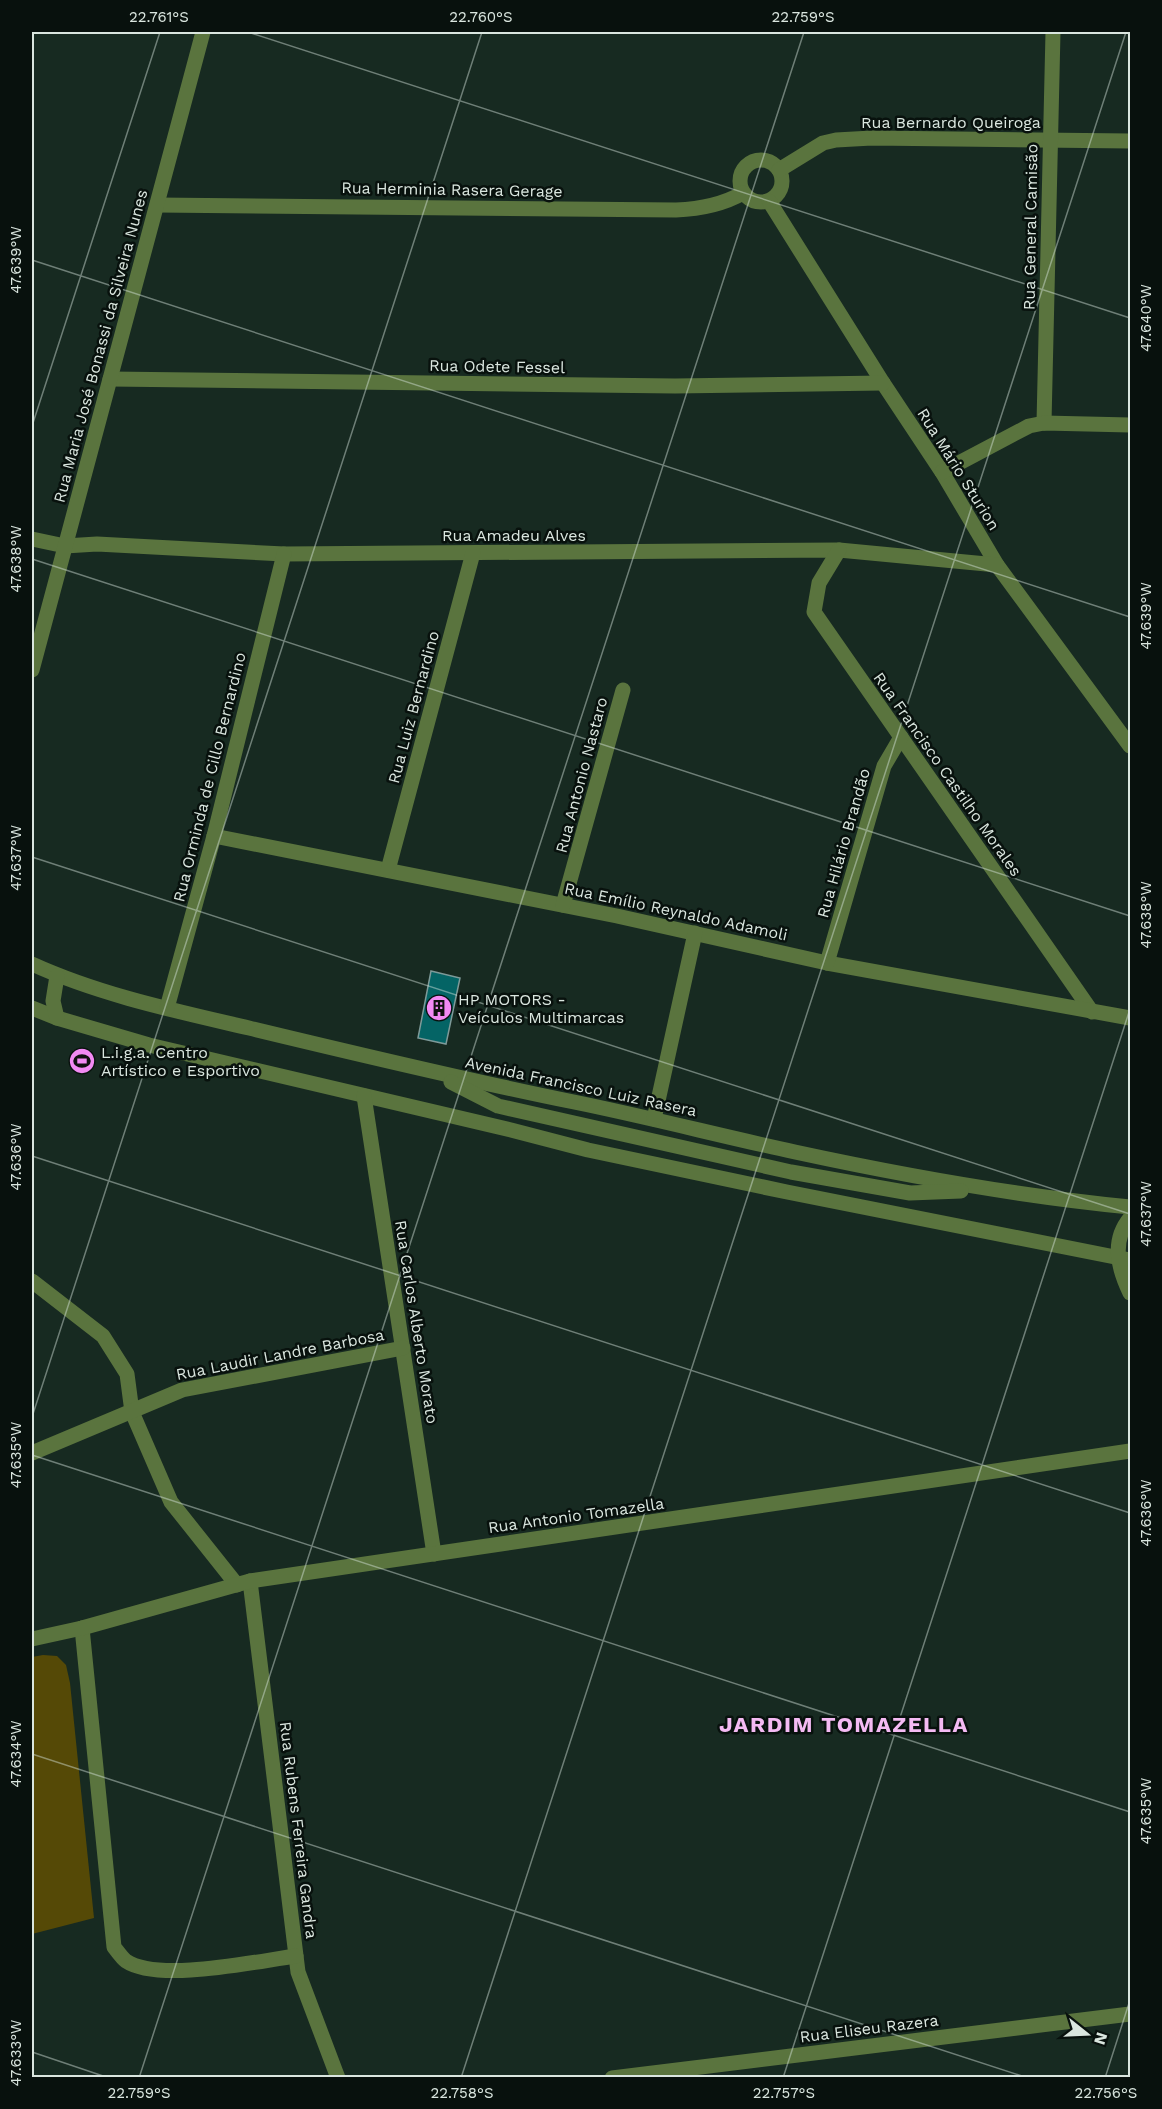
<svg xmlns="http://www.w3.org/2000/svg" width="1162" height="2109" font-family="'Work Sans',sans-serif">
<style>
.green{fill:#554906}
.building{fill:#046465;stroke:#7e9a99;stroke-width:1.5}
.lines{fill:none;stroke-linecap:round;stroke-linejoin:round}
.minor{stroke:#5a743e;stroke-width:15}
.ticks{fill:none;stroke:#dae6df;stroke-width:1.5;stroke-opacity:0.45}
.labels{text-anchor:middle;stroke-width:5;stroke-linejoin:round;paint-order:stroke}
.street-label{font-size:16px;fill:#dae6df;stroke:#08110d}
.poi-label{font-size:16px;fill:#dae6df;stroke:#08110d;text-anchor:start}
.district-label{font-size:22px;font-weight:bold;letter-spacing:1.5px;fill:#f4baf3;stroke:#08110d}
.neatline{fill:none;stroke:#dae6df;stroke-width:2}
.ticks-label{font-size:15px;text-anchor:middle;fill:#dae6df}
</style>
<rect width="100%" height="100%" fill="#172a21"/>
<!-- green -->
<polygon class="green" points="43,1655 57,1656 66,1665 70,1683 94,1918 32,1934 32,1657"/>
<!-- building -->
<polygon class="building" points="431,971 460,978 446,1044 418,1038"/>
<g class="lines">
<!-- minor -->
<g class="minor">
<circle cx="761" cy="181" r="21"/>
<polyline points="779,170 823,143 836,140 872,138 1130,141"/>
<polyline points="769,201 883,383 942,472 997,565 1130,746"/>
<path d="M 157,205 L 676,210 C 701,209 722,205 743,193"/>
<polyline points="110,379 675,386 883,383"/>
<polyline points="1044,423 1053,32"/>
<polyline points="942,472 1029,426 1044,423 1130,425"/>
<polyline points="32,539 65,546 97,544 284,554 839,550 997,565"/>
<polyline points="839,550 819,583 814,612 1092,1012"/>
<polyline points="32,670 203,32"/>
<polyline points="214,836 617,916 827,963 1130,1018"/>
<polyline points="388,870 473,553"/>
<polyline points="563,905 623,690"/>
<polyline points="827,963 884,766 901,737"/>
<path d="M 32,964 C 100,995 176,1011 249,1028 C 357,1054 465,1080 574,1102 C 648,1117 721,1136 795,1152 C 906,1176 1018,1196 1130,1207"/>
<polyline points="32,1008 57,1018 149,1045 511,1130 588,1150 787,1192 1130,1260"/>
<polyline points="167,1008 214,836 284,554"/>
<polyline points="57,1018 53,1001 57,976"/>
<polyline points="451,1082 498,1106 791,1172 910,1193 961,1191"/>
<polyline points="364,1096 434,1554"/>
<polyline points="654,1119 695,933"/>
<path d="M 1130,1218 C 1111,1241 1118,1268 1130,1293"/>
<polyline points="32,1281 103,1336 127,1374 132,1412 171,1502 237,1585"/>
<polyline points="32,1453 182,1390 403,1348"/>
<polyline points="250,1581 298,1972 338,2078"/>
<path d="M 82,1628 L 114,1947 C 118,1952 122,1958 126,1961 C 159,1983 257,1961 296,1956"/>
<polyline points="32,1639 82,1628 250,1581 1130,1451"/>
<polyline points="612,2078 1130,2014"/>
</g>
</g>
<!-- ticks -->
<path class="ticks" d="M 248,32 L 1130,318M 32,260 L 1130,617M 32,426 L 160,32M 32,559 L 1130,916M 32,857 L 1130,1214M 32,1156 L 1130,1513M 32,1417 L 482,32M 32,1455 L 1130,1812M 32,1754 L 1028,2078M 32,2052 L 109,2078M 139,2078 L 804,32M 461,2078 L 1126,32M 783,2078 L 1130,1009M 1105,2078 L 1130,2000"/>
<!-- icons -->
<defs>
<g id="building-disc" transform="scale(1.35)"><circle r="9.5" fill="#f28af3" stroke="#08110d"/><path d="M-4-6H4V6H1V3H-1V6H-4ZM-2.5-4.3h1.7v1.8h-1.7ZM.8-4.3h1.7v1.8H.8ZM-2.5-1h1.7V.8h-1.7ZM.8-1h1.7V.8H.8Z" fill="#111"/></g>
<g id="stadium-disc" transform="scale(1.35)"><circle r="9.5" fill="#f28af3" stroke="#08110d"/><path d="M0-5a6.5 5 0 1 0 0 10a6.5 5 0 1 0 0-10ZM-3.5-1.8h7v3.6h-7Z" fill="#111"/></g>
</defs>
<g fill-rule="evenodd">
<use href="#building-disc" x="439" y="1008"/>
<use href="#stadium-disc" x="82" y="1061"/>
</g>
<g class="labels">
<!-- street labels -->
<g class="street-label">
<text x="951" y="128">Rua Bernardo Queiroga</text>
<text transform="translate(452 189) rotate(1)" y="6">Rua Herminia Rasera Gerage</text>
<text transform="translate(1030 227) rotate(-89)" y="6">Rua General Camisão</text>
<text transform="translate(100 346) rotate(-75)" y="6">Rua Maria José Bonassi da Silveira Nunes</text>
<text transform="translate(497 366) rotate(1)" y="6">Rua Odete Fessel</text>
<text transform="translate(959 469) rotate(58)" y="6">Rua Mário Sturion</text>
<text x="514" y="541">Rua Amadeu Alves</text>
<text transform="translate(413 707) rotate(-75)" y="6">Rua Luiz Bernardino</text>
<text transform="translate(948 774) rotate(55)" y="6">Rua Francisco Castilho Morales</text>
<text transform="translate(581 775) rotate(-75)" y="6">Rua Antonio Nastaro</text>
<text transform="translate(209 777) rotate(-76)" y="6">Rua Orminda de Cillo Bernardino</text>
<text transform="translate(843 843) rotate(-74)" y="6">Rua Hilário Brandão</text>
<text transform="translate(676 911) rotate(12)" y="6">Rua Emílio Reynaldo Adamoli</text>
<text transform="translate(581 1086) rotate(12)" y="6">Avenida Francisco Luiz Rasera</text>
<text transform="translate(417 1322) rotate(81)" y="6">Rua Carlos Alberto Morato</text>
<text transform="translate(280 1354) rotate(-11)" y="6">Rua Laudir Landre Barbosa</text>
<text transform="translate(576 1515) rotate(-8)" y="6">Rua Antonio Tomazella</text>
<text transform="translate(299 1830) rotate(83)" y="6">Rua Rubens Ferreira Gandra</text>
<text transform="translate(869 2028) rotate(-7)" y="6">Rua Eliseu Razera</text>
</g>
<!-- poi labels -->
<g class="poi-label">
<text x="458" y="1005">HP MOTORS -<tspan x="458" dy="18">Veículos Multimarcas</tspan></text>
<text x="101" y="1058">L.i.g.a. Centro<tspan x="101" dy="18">Artístico e Esportivo</tspan></text>
</g>
<!-- district labels -->
<g class="district-label">
<text x="844" y="1732">JARDIM TOMAZELLA</text>
</g>
</g>
<!-- border -->
<rect width="1162" height="2109" fill="none" stroke="#08110d" stroke-width="66"/>
<!-- north arrow -->
<g transform="translate(1087 2034) rotate(108)" stroke="#08110d" stroke-width="4.5" paint-order="stroke">
<path d="M0-4.5L10 22L0 15L-10 22Z" fill="#dae6df"/>
<text y="-9" font-size="16" font-weight="bold" text-anchor="middle" fill="#dae6df">N</text>
</g>
<rect x="33" y="33" width="1096" height="2043" class="neatline"/>
<g class="ticks-label">
<text x="159" y="22">22.761°S</text>
<text x="481" y="22">22.760°S</text>
<text x="803" y="22">22.759°S</text>
<text transform="translate(16 260) rotate(-90)" y="5">47.639°W</text>
<text transform="translate(1146 318) rotate(-90)" y="5">47.640°W</text>
<text transform="translate(16 559) rotate(-90)" y="5">47.638°W</text>
<text transform="translate(1146 616) rotate(-90)" y="5">47.639°W</text>
<text transform="translate(16 858) rotate(-90)" y="5">47.637°W</text>
<text transform="translate(1146 915) rotate(-90)" y="5">47.638°W</text>
<text transform="translate(16 1157) rotate(-90)" y="5">47.636°W</text>
<text transform="translate(1146 1214) rotate(-90)" y="5">47.637°W</text>
<text transform="translate(16 1455) rotate(-90)" y="5">47.635°W</text>
<text transform="translate(1146 1513) rotate(-90)" y="5">47.636°W</text>
<text transform="translate(16 1754) rotate(-90)" y="5">47.634°W</text>
<text transform="translate(1146 1811) rotate(-90)" y="5">47.635°W</text>
<text transform="translate(16 2053) rotate(-90)" y="5">47.633°W</text>
<text x="139" y="2098">22.759°S</text>
<text x="462" y="2098">22.758°S</text>
<text x="784" y="2098">22.757°S</text>
<text x="1106" y="2098">22.756°S</text>
</g>
</svg>
